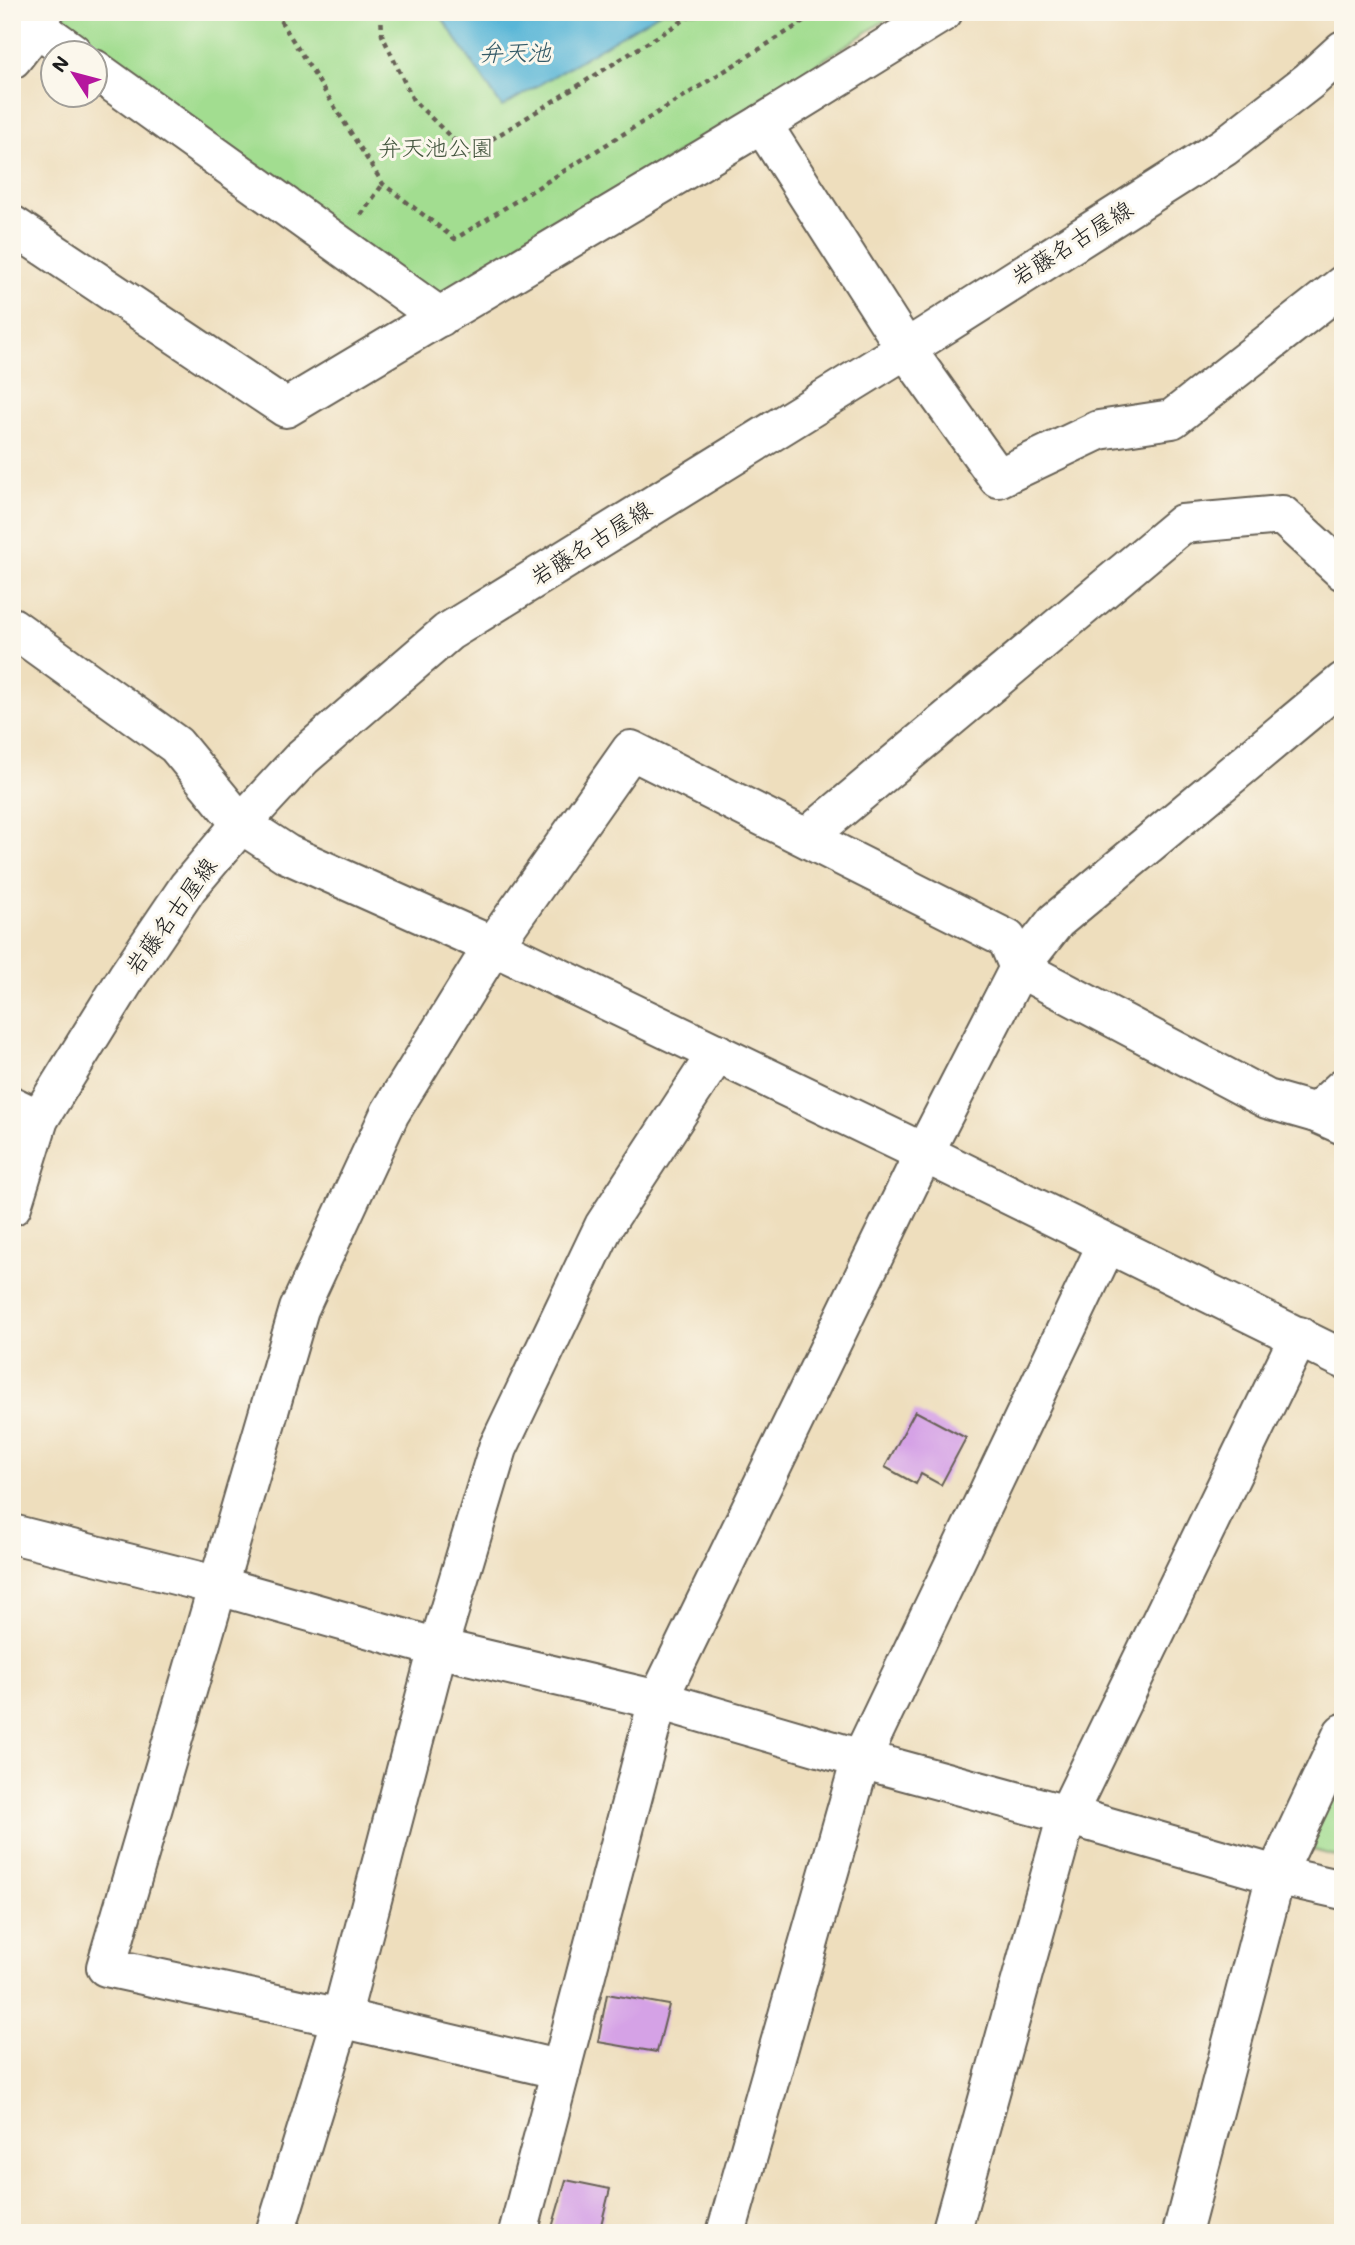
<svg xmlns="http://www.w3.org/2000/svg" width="1355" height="2245" font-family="Mali,'Klee One',sans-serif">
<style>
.green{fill:#a2dd90;stroke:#5f7c56;stroke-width:2}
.water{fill:#58b6d7;stroke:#3a697a;stroke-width:2}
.building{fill:#d5a2e6}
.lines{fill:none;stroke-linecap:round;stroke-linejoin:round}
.minor-casing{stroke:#666054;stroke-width:42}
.tertiary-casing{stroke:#666054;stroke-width:42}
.secondary-casing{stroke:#666054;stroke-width:42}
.path{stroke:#666054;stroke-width:4.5;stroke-dasharray:5 5;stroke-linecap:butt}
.minor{stroke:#fff;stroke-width:38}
.tertiary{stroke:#fff;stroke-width:38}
.secondary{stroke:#fff;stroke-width:38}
.labels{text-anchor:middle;stroke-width:6;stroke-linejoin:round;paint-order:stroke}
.park-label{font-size:23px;fill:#44563f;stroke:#fbf7ec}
.street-label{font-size:23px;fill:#1c1c1c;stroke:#fbf7ec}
.water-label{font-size:24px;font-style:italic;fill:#345a67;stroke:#fbf7ec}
</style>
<rect width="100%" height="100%" fill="#fbf7ec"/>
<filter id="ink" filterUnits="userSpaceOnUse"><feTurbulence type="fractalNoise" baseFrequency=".0143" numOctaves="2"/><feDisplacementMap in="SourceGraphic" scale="14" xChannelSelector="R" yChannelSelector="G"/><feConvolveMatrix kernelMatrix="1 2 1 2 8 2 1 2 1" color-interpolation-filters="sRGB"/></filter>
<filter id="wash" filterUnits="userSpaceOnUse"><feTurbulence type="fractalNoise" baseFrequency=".00686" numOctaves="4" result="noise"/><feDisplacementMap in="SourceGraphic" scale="28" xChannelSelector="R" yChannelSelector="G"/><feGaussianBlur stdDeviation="1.57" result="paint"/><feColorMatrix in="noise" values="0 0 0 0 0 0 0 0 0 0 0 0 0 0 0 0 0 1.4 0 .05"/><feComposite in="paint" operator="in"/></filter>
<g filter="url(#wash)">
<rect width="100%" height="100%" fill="#eedebd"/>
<!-- green -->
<g class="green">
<polygon points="66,12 898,12 432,311 58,32"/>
<polygon points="1343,1758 1343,1858 1302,1847"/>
</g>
<!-- water -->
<polygon class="water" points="438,12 661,12 502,107"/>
<g id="blocks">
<!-- building -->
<g class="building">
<polygon points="915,1411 966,1438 941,1485 921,1474 916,1484 885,1467"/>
<polygon points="607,1994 669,2005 657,2052 598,2042"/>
<polygon points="566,2180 610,2189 599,2233 551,2231"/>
</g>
</g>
</g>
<g filter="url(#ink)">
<use href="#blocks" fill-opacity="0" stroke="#666054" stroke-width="2"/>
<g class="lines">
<!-- minor casing -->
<g class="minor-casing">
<g id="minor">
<polyline points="37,27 72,52"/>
<polyline points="12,59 37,27 44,12"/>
<polyline points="94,69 440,317"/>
<polyline points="762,124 906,349 998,478 1099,430 1172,419 1343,285"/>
<polyline points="12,225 286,408 762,124 943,12"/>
<polyline points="241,824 287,854 493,946 924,1153 1343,1359"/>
<polyline points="807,837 1182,524 1282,515 1343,571"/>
<polyline points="12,1106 39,1119"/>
<polyline points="1316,1113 1343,1088"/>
<polyline points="12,1534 219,1586 438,1648 658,1700 861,1759 1067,1815 1276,1875 1343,1890"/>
<polyline points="561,2070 341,2018 106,1967 299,1309 390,1113 493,946 631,750 1007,939 1019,968 1267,1099 1316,1113 1343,1125"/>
<polyline points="275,2233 341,2018 438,1648 498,1448 604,1226 717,1053"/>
<polyline points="518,2233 658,1700 924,1153 1019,968 1056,921 1343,682"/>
<polyline points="726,2233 861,1759 1107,1244"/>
<polyline points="951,2233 1067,1815 1299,1336"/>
<polyline points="1182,2233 1276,1875 1343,1733"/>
</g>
</g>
<!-- tertiary casing -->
<g class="tertiary-casing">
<polyline id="tertiary" points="12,627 176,745 241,824"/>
</g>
<!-- secondary casing -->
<g class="secondary-casing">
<polyline id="secondary" points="12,1206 39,1119 127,977 188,887 241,824 303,757 448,632 906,349 1224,147 1309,81 1343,50"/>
</g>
<!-- path -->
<g class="path">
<polyline points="275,12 383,184 455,239 819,12"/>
<polyline points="381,12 382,35 413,100 468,154 697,12"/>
<polyline points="361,215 383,184"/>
</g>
<!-- minor -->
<use href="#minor" class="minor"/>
<!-- tertiary -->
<use href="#tertiary" class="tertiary"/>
<!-- secondary -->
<use href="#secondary" class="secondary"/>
</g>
</g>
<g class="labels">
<!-- park labels -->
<g class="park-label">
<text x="436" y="156">弁天池公園</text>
</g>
<!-- street labels -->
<g class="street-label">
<text transform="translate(1072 243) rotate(-32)" y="8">岩藤名古屋線</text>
<text transform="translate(591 543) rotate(-32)" y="8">岩藤名古屋線</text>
<text transform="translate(171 916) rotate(-54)" y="8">岩藤名古屋線</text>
</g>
<!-- water labels -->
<g class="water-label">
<text x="515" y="61">弁天池</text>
</g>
</g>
<!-- margin -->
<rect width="1355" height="2245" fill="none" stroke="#fbf7ec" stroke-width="42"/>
<!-- north arrow -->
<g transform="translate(74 74) rotate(306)"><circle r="33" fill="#fbf7ec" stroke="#a29f99" stroke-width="2"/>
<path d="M0-5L12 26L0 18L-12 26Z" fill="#b5179e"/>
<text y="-10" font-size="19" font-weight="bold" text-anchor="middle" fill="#1c1c1c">N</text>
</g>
</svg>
